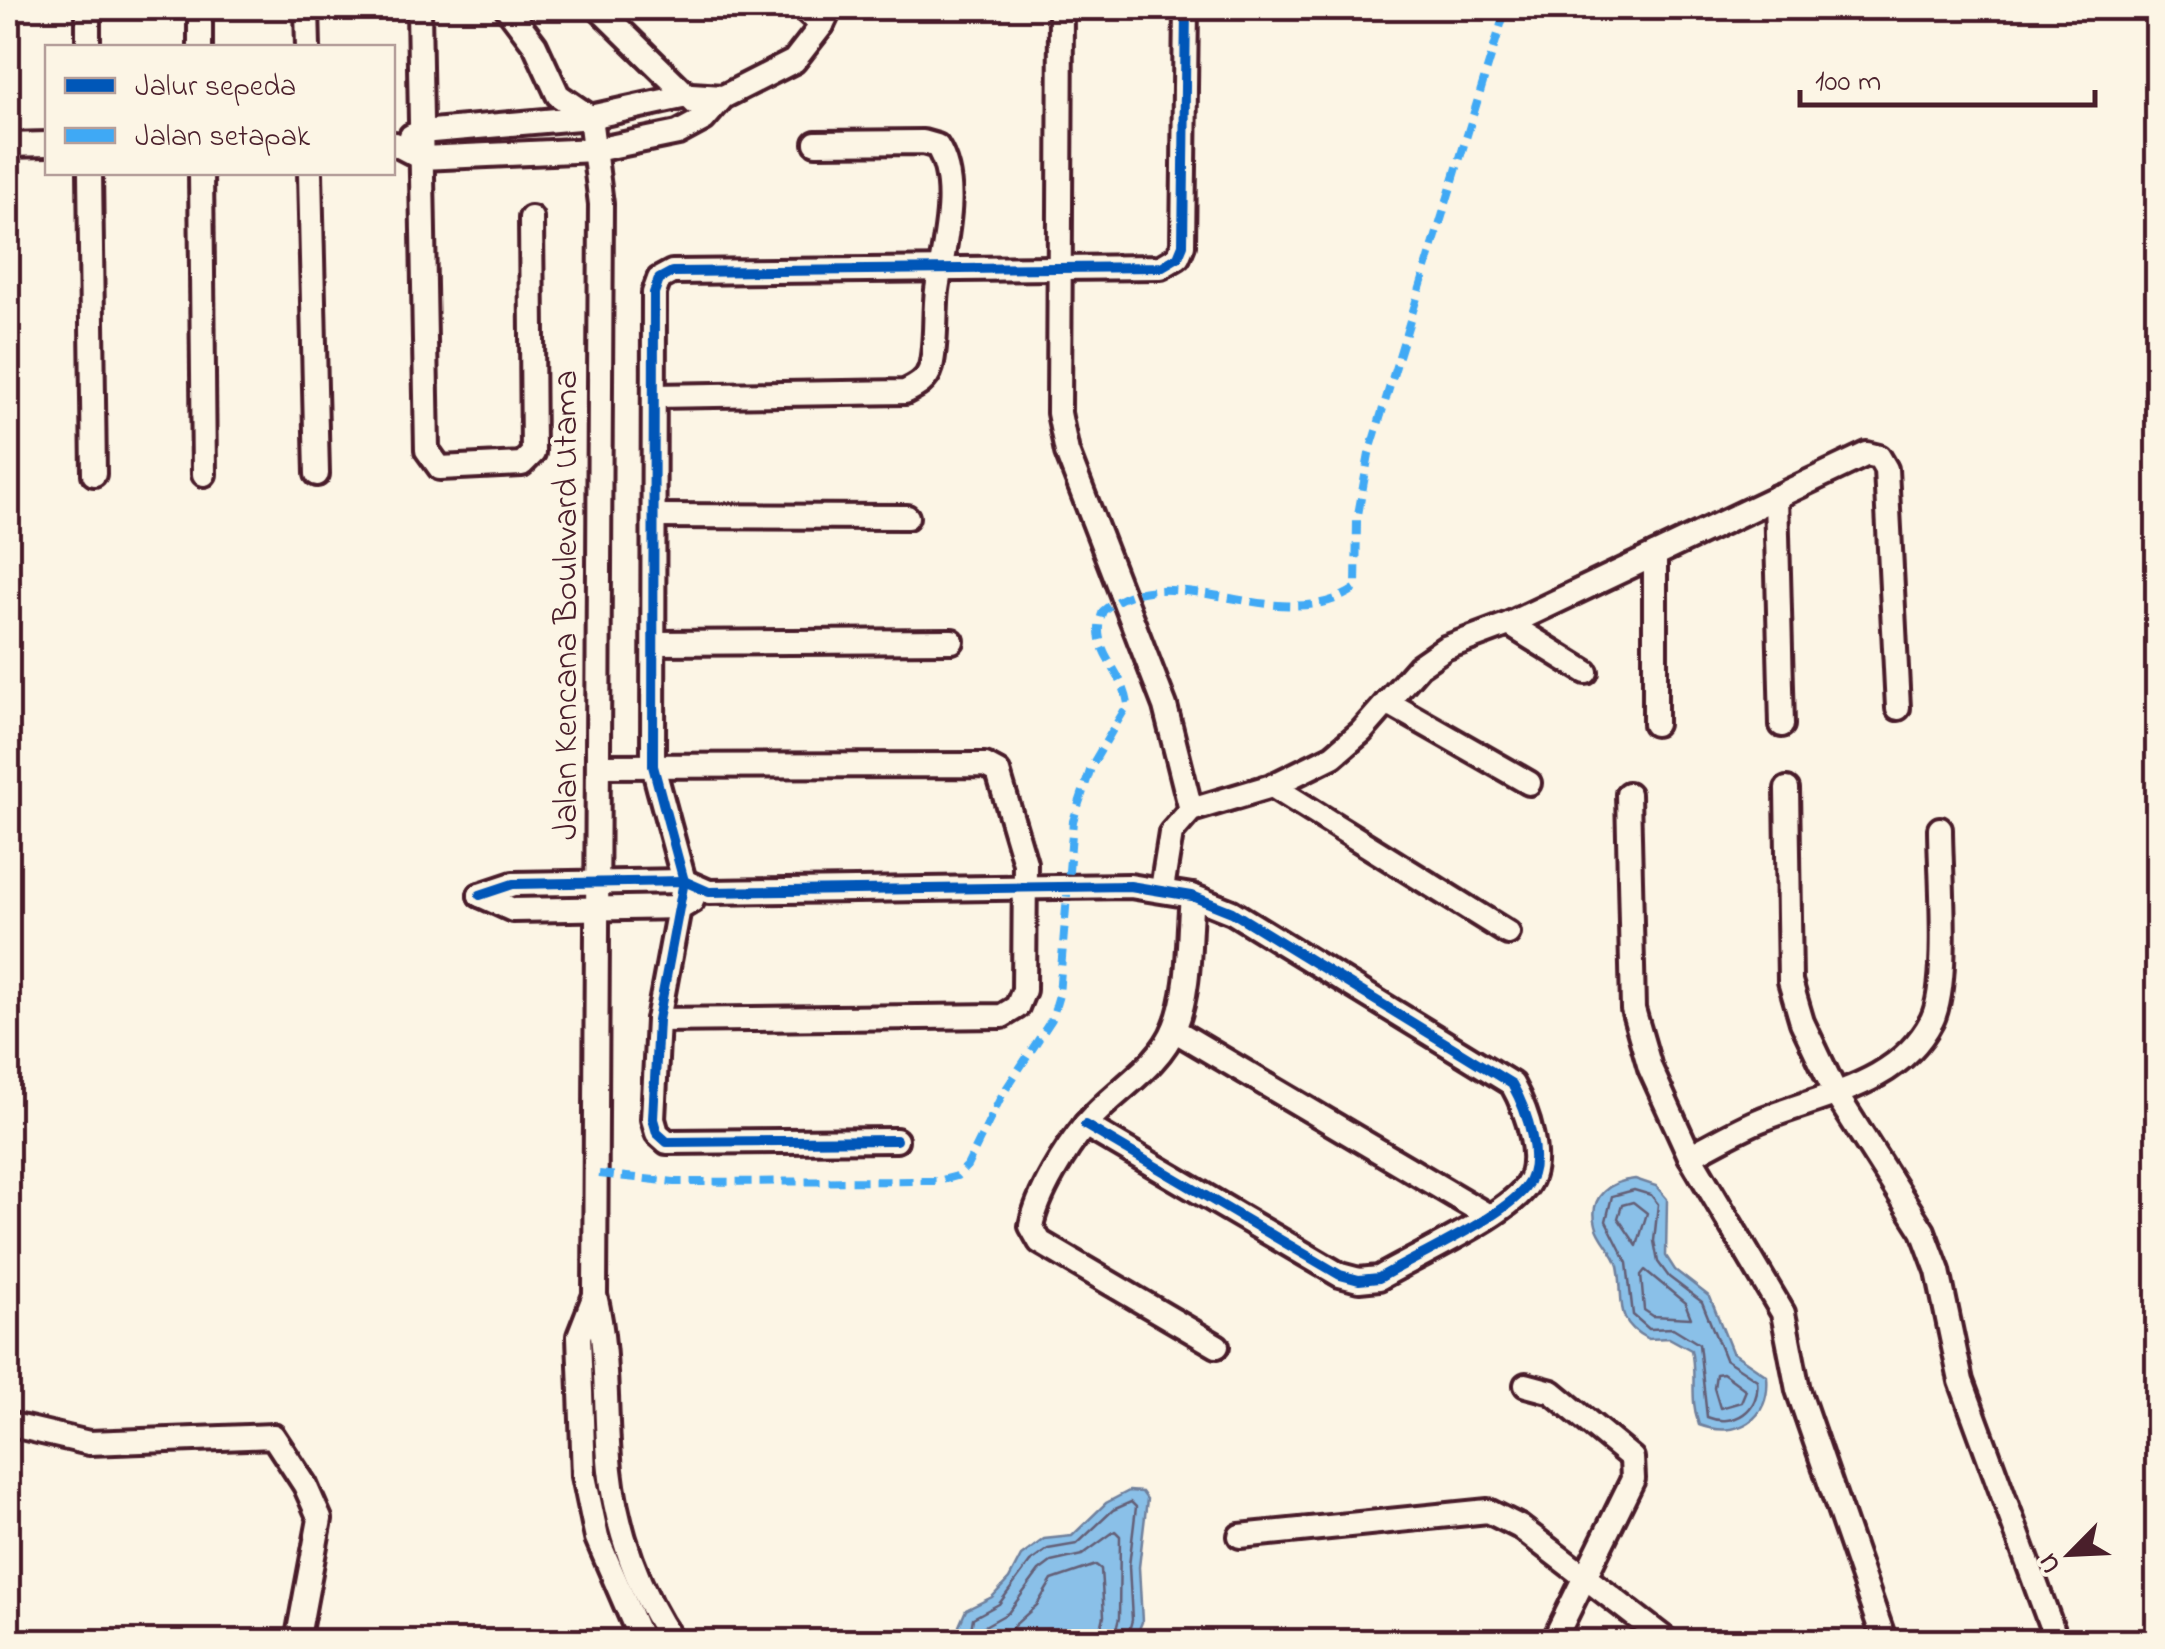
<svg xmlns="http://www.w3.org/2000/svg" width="2165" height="1649" font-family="'Indie Flower',sans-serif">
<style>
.water{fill:#8ac0e8;stroke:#70809c;stroke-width:2.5}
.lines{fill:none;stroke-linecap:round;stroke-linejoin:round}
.shore{stroke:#645f77;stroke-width:2.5}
.minor-casing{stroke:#4a1f2b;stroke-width:30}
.minor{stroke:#fcf5e5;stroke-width:22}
.quiet{stroke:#3fa9f5;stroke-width:8;stroke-dasharray:15 8;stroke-linecap:butt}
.cycleway-casing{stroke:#fcf5e5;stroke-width:16}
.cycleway{stroke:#0057b8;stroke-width:10}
.labels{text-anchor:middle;stroke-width:8;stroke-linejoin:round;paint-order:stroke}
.street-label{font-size:35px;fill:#4a1f2b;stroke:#fcf5e5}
</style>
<rect width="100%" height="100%" fill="#fcf5e5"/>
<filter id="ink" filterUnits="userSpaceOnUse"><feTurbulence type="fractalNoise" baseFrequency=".01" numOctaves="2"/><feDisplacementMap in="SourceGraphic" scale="20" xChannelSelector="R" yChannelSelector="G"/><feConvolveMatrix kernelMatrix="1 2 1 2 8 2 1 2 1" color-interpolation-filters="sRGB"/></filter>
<g filter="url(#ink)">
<!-- water -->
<g class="water">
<path d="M 1635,1179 L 1656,1186 L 1667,1199 L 1666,1256 L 1675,1270 L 1710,1297 L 1732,1352 L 1767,1376 C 1771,1420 1737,1439 1699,1425 C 1689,1399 1697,1375 1691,1350 L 1669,1338 L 1648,1339 C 1612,1321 1625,1299 1618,1266 C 1614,1251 1599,1239 1596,1225 C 1588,1196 1611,1181 1635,1179 Z"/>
<polygon points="1129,1491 1142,1492 1147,1499 1139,1567 1142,1622 1135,1639 959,1641 959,1626 966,1610 992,1597 1009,1579 1021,1556 1044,1539 1072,1536 1106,1503"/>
</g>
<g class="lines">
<!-- shore -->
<g class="shore">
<path d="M 1634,1190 L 1651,1195 L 1658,1204 L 1654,1241 L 1658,1262 L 1669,1277 L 1702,1302 L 1725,1359 L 1757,1380 C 1761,1410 1734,1428 1707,1417 L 1699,1344 L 1673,1328 L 1649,1329 L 1633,1315 L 1627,1263 L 1606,1221 L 1612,1196 Z"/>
<polygon points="1633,1202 1647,1213 1637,1246 1618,1218 1622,1205"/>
<polygon points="1645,1270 1685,1303 1691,1318 1653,1316 1644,1310 1641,1275"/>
<polygon points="1723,1373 1746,1390 1741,1402 1720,1408 1714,1388 1716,1374"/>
<polyline points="969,1642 973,1618 999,1604 1030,1562 1048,1549 1077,1544 1113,1510 1131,1502 1136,1507 1129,1566 1132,1620 1126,1642"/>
<polyline points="981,1642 983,1627 1008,1613 1039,1571 1051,1562 1082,1555 1115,1531 1120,1536 1119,1618 1113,1642"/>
<polyline points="996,1642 1037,1605 1052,1580 1096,1565 1101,1569 1104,1616 1098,1642"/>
</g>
<!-- minor casing -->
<g class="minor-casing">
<g id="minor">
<polyline points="88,8 88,48"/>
<polyline points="200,8 200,48"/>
<polyline points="307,8 308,48"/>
<path d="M 507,8 L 535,45 L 558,95 L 590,117 L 601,204 L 595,1295 C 609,1353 604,1411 610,1470 C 616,1528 639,1594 673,1642"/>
<polyline points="598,8 695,103"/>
<polyline points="803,8 822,25"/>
<polyline points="1061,8 1059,413 1067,452 1165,706 1191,810"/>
<polyline points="419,11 427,450 440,468 522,464 533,453 531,218"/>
<polyline points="411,136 421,132 590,117 691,95 723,97"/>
<polyline points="395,144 422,158 595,150 678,133 704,119 723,97 794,61 822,25 830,8"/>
<polyline points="8,145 48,144"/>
<polyline points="90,172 94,474"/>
<polyline points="201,172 204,474"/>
<polyline points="310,172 317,474"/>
<path d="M 655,396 L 905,392 C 917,386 927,381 931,367 C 937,342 934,315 937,290 C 943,247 962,185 937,146 L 923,142 L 816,143"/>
<polyline points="1776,497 1782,725"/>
<polyline points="655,516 907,517"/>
<polyline points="1655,555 1655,724"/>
<polyline points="1509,624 1586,672"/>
<polyline points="655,643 952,641"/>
<polyline points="1387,702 1529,783"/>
<polyline points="598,766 985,765 998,772 1025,863 1024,990 1017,1007 1002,1016 658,1020"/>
<polyline points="1272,786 1508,933"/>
<polyline points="1787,789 1790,981 1802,1022 1837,1096 1923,1231 1938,1271 1961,1381 2057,1642"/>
<polyline points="1628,794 1633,1009 1650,1068 1690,1156 1783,1313 1798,1390 1885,1642"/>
<polyline points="1162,889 1171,833 1191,810 1272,786 1333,756 1361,732 1419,666 1445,648 1509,624 1867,454 1879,457 1886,469 1898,708"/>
<path d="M 480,895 L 513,884 L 684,881 L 709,892 L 1130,886 L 1192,896 L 1232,912 L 1512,1084 C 1526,1109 1546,1162 1525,1188 C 1501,1218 1415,1257 1379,1278 L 1359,1280 L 1340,1275 L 1085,1125"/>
<polyline points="480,895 513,910 682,907 692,901"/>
<path d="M 1192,896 C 1188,938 1191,988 1175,1027 C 1159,1068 1113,1091 1086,1124 C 1065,1150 1038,1193 1031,1226 L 1040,1242 L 1217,1346"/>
<polyline points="1174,1030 1487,1215"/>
<polyline points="896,1140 667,1142 657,1133 653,1119 658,1020 684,881 653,766 654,293 659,279 672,272 1161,267 1178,257 1183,245 1186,8"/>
<path d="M 1690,1156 C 1712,1144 1735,1131 1758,1121 C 1820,1095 1898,1087 1932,1020 C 1950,983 1940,873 1940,829"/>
<polyline points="595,1295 579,1336 584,1476 597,1538 642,1642"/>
<polyline points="1526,1385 1552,1392 1632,1458 1633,1479 1553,1642"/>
<polyline points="8,1424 89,1443 273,1436 305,1485 320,1519 297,1642"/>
<polyline points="1240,1536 1488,1511 1520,1527 1669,1642"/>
</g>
</g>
<!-- minor -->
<use href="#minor" class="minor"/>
<!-- quiet -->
<path class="quiet" d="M 599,1174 L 674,1182 L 938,1181 L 957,1176 L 967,1166 L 1002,1095 L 1052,1019 L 1059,995 L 1073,821 L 1092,765 L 1128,704 C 1123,668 1087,649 1103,611 C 1169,552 1281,641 1356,588 L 1357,520 L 1369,454 L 1506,8"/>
<!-- cycleway casing -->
<g class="cycleway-casing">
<g id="cycleway">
<path d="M 480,895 L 513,884 L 684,881 L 709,892 L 1130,886 L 1192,896 L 1232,912 L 1512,1084 C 1526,1109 1546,1162 1525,1188 C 1501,1218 1415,1257 1379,1278 L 1359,1280 L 1340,1275 L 1085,1125"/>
<polyline points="896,1140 667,1142 657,1133 653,1119 658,1020 684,881 653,766 654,293 659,279 672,272 1161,267 1178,257 1183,245 1186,8"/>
</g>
</g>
<!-- cycleway -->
<use href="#cycleway" class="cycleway"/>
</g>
</g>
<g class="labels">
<!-- street labels -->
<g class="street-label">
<text transform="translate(564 605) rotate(-90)" y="12">Jalan Kencana Boulevard Utama</text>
</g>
</g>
<!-- margin -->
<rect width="2165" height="1649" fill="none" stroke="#fcf5e5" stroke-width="40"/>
<rect x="20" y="20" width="2125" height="1609" fill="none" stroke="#4a1f2b" stroke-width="4" filter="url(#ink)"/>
<!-- legend -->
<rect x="45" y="45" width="350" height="130" fill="#fcf5e5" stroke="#b59f9b" stroke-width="2.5"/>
<rect x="65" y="78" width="50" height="15" fill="#0057b8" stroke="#b59f9b" stroke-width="2.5"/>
<text x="135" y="95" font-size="30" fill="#4a1f2b">Jalur sepeda</text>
<rect x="65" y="128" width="50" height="15" fill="#3fa9f5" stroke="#b59f9b" stroke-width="2.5"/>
<text x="135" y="145" font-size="30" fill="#4a1f2b">Jalan setapak</text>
<!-- north arrow -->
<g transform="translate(2070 1554) rotate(246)" stroke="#fcf5e5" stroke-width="8" paint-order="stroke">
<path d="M0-8L18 38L0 25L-18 38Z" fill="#4a1f2b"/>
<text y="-15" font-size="28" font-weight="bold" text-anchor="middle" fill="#4a1f2b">U</text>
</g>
<!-- scale -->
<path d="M1800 90v15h295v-15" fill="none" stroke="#4a1f2b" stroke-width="5"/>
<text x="1815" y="90" font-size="30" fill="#4a1f2b" stroke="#fcf5e5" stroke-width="8" paint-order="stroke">100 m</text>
</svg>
